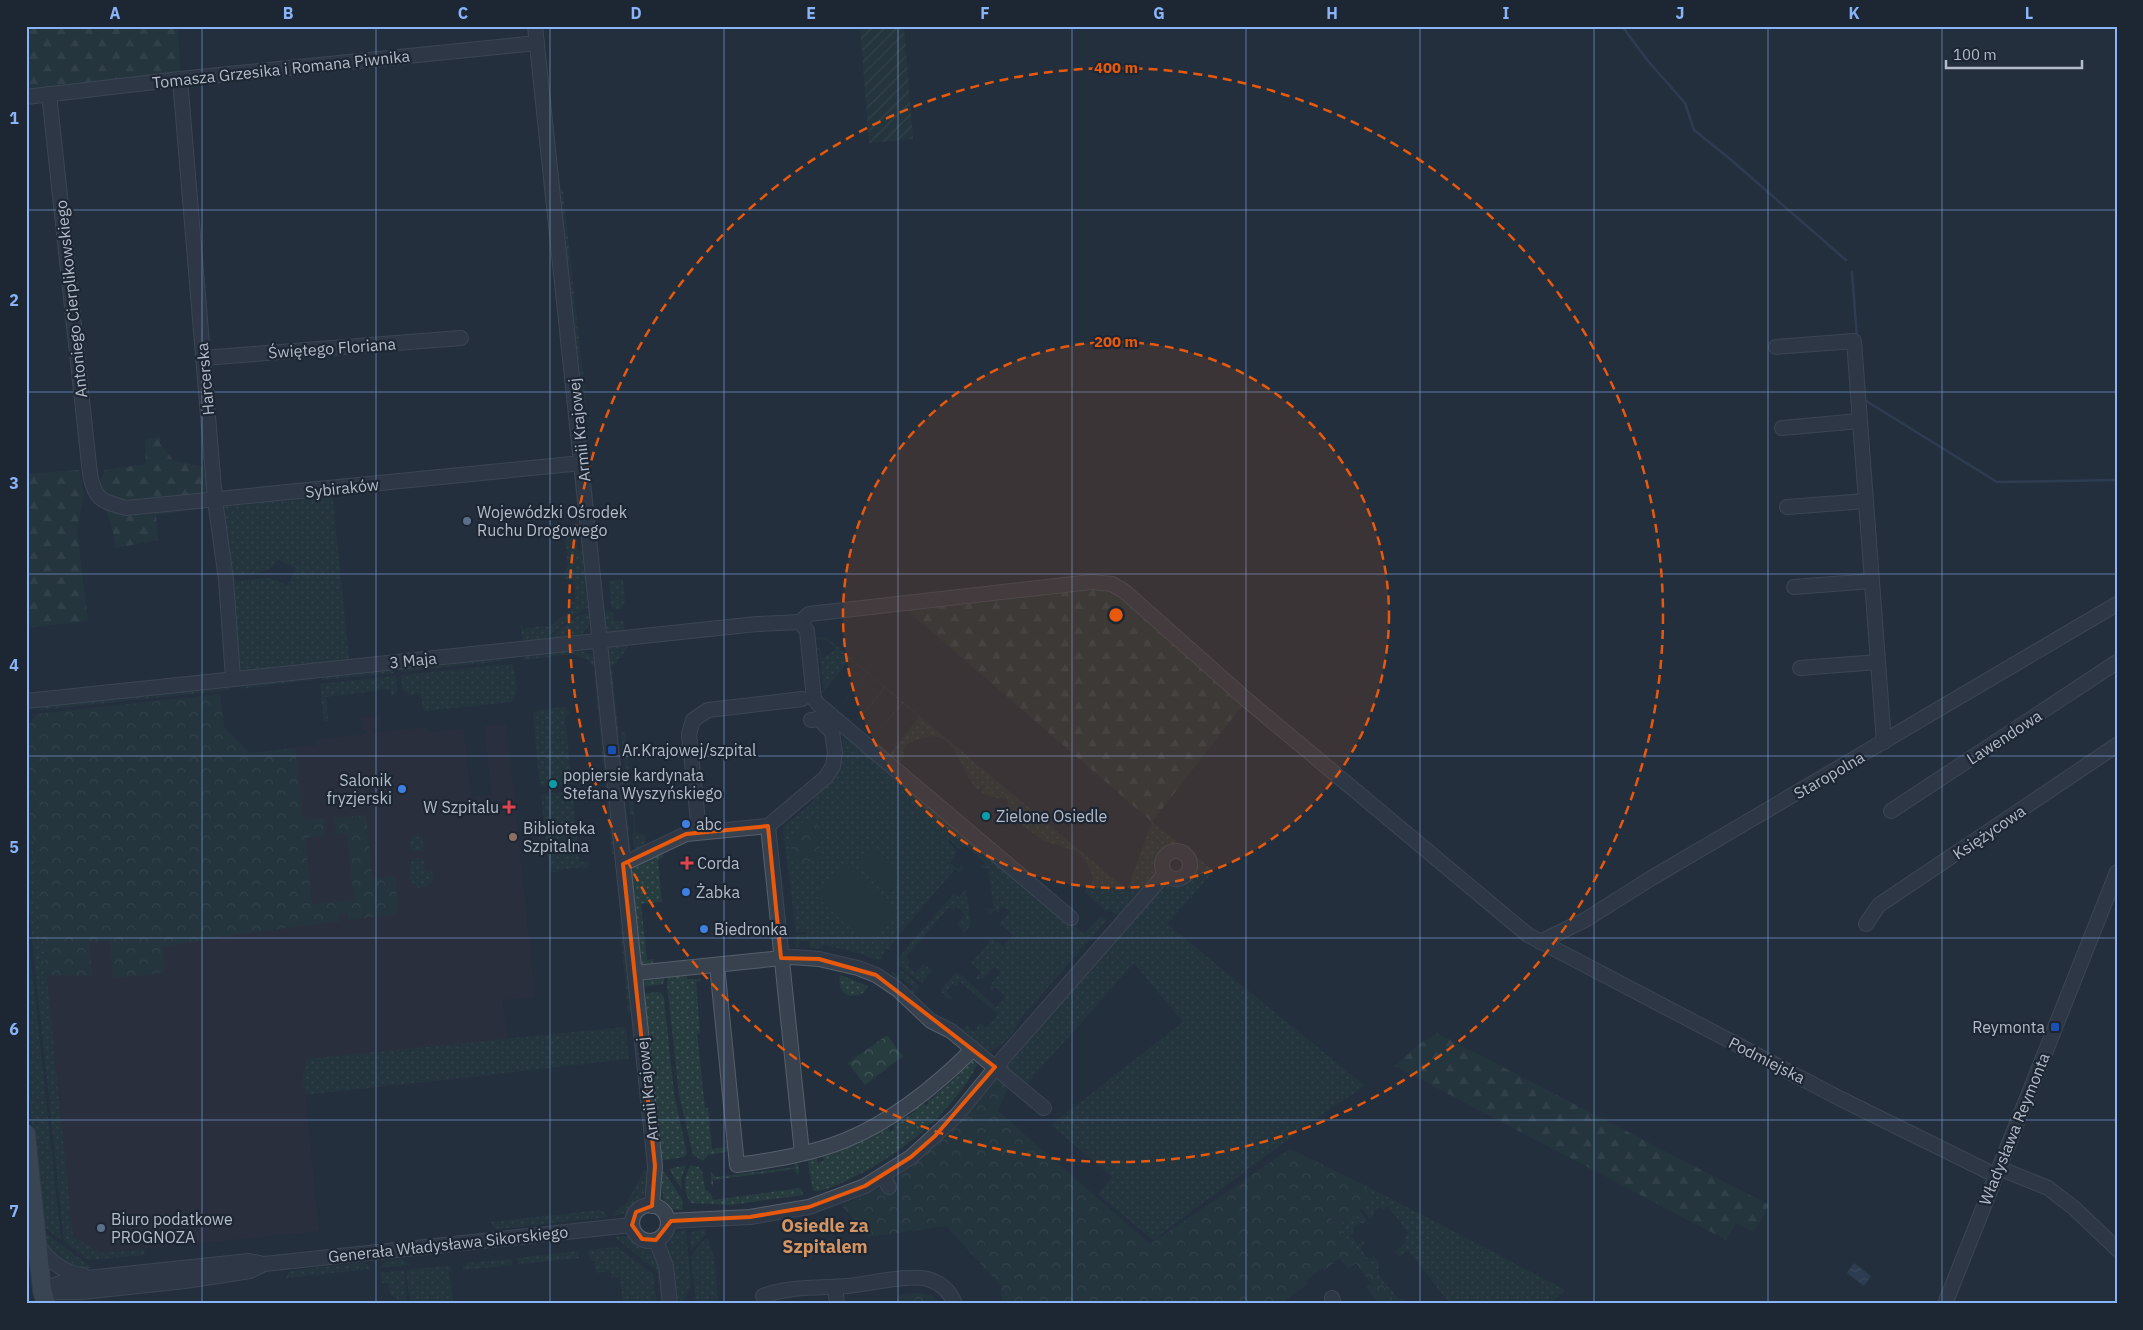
<svg xmlns="http://www.w3.org/2000/svg" width="2143" height="1330" font-family="'IBM Plex Sans',sans-serif">
<style>
.medical{fill:#32303f}
.grass{fill:url(#grass-dots)}
.forest{fill:url(#forest-firs)}
.park{fill:url(#park-crowns)}
.garden{fill:url(#garden-furrows)}
.pitch{fill:#263c3f}
.water{fill:url(#water-waves)}
.lines{fill:none;stroke-linecap:round;stroke-linejoin:round}
.stream{stroke:#394c67;stroke-width:2.5}
.minor-casing{stroke:#565f6c;stroke-width:16}
.major-casing{stroke:#414a57;stroke-width:20}
.minor{stroke:#38414e;stroke-width:14}
.major{stroke:#56606e;stroke-width:18}
.marked{fill:none;stroke:#e8590c;stroke-width:4;stroke-linejoin:round}
.grid{fill:none;stroke:#8ab4f8;stroke-width:1;stroke-opacity:0.55}
.ring{fill:none;stroke:#e8590c;stroke-width:2.5;stroke-dasharray:9 6}
.service-dot{fill:#5c6f8a;stroke:#1d2633;stroke-width:2}
.transit-dot{fill:#1a4fb4;stroke:#1d2633;stroke-width:2}
.culture-dot{fill:#0f9aa8;stroke:#1d2633;stroke-width:2}
.shop-dot{fill:#3f7fe0;stroke:#1d2633;stroke-width:2}
.health-dot{fill:#e0444e;stroke:#1d2633;stroke-width:2}
.education-dot{fill:#8d6e63;stroke:#1d2633;stroke-width:2}
.labels{text-anchor:middle;stroke-width:4.5;stroke-linejoin:round;paint-order:stroke}
.street-label{font-size:16px;fill:#b4bcc9;stroke:#1d2633}
.poi-label{font-size:16px;fill:#b4bcc9;stroke:#1d2633;text-anchor:start}
.neighbourhood-label{font-size:18px;font-weight:bold;fill:#d59563;stroke:#1d2633}
.centre{fill:#e8590c;stroke:#1d2633;stroke-width:2.5}
.ring-label{font-size:15px;text-anchor:middle;font-weight:bold;fill:#e8590c;stroke:#1d2633;stroke-width:4.5;stroke-linejoin:round;paint-order:stroke}
.neatline{fill:none;stroke:#8ab4f8;stroke-width:2}
.grid-label{font-size:16px;text-anchor:middle;font-weight:bold;fill:#8ab4f8}
</style>
<defs>
<pattern id="grass-dots" width="8" height="8" patternUnits="userSpaceOnUse" patternTransform="scale(1.25)"><rect width="8" height="8" fill="#263c3f"/><path d="M2 2h.1M6 6h.1" fill="none" stroke="#435659" stroke-width="1.8" stroke-linecap="round"/></pattern>
<pattern id="forest-firs" width="22" height="20" patternUnits="userSpaceOnUse" patternTransform="scale(1.25)"><rect width="22" height="20" fill="#263c3f"/><path d="M5 1l3.5 6h-7zM16 11l3.5 6h-7z" fill="#435659"/></pattern>
<pattern id="park-crowns" width="20" height="18" patternUnits="userSpaceOnUse" patternTransform="scale(1.25)"><rect width="20" height="18" fill="#263c3f"/><path d="M2 6a3 3 0 1 1 6 0M12 15a3 3 0 1 1 6 0" fill="none" stroke="#435659"/></pattern>
<pattern id="garden-furrows" width="10" height="10" patternUnits="userSpaceOnUse" patternTransform="scale(1.25)"><rect width="10" height="10" fill="#263c3f"/><path d="M-1 1l2-2M0 10L10 0M9 11l2-2" fill="none" stroke="#435659"/></pattern>
<pattern id="water-waves" width="16" height="10" patternUnits="userSpaceOnUse" patternTransform="scale(1.25)"><rect width="16" height="10" fill="#394c67"/><path d="M0 5q4-4 8 0t8 0" fill="none" stroke="#53647b"/></pattern>
</defs>
<rect width="100%" height="100%" fill="#242f3e"/>
<!-- medical -->
<polygon class="medical" points="220,694 224,727 250,753 317,745 317,740 367,734 367,730 362,730 360,718 380,716 381,728 372,729 373,733 427,727 429,733 463,729 471,797 492,794 484,727 506,724 535,997 502,1000 512,1073 305,1095 319,1231 101,1253 73,1238 26,773 26,728 37,714"/>
<!-- grass -->
<g class="grass">
<polygon points="556,179 563,191 586,403 584,403 580,400"/>
<path d="M 332,493 L 349,657 L 348,661 L 242,672 L 238,669 L 233,581 L 270,578 L 288,585 L 296,568 L 278,560 C 272,573 243,577 230,574 L 223,507 L 226,504 Z"/>
<polygon points="575,523 577,550 584,550 593,608 583,609 544,639 523,641 520,623 524,629 543,626 549,627 573,608 570,603 576,601 573,580 565,580 564,571 568,567 564,529"/>
<polygon points="623,579 625,603 619,610 611,606 609,581"/>
<polygon points="610,611 614,614 615,621 623,621 626,634 607,632 603,612"/>
<path d="M 593,613 C 587,641 571,638 547,640 L 579,615 Z"/>
<path d="M 811,638 L 827,638 L 1127,890 L 1152,822 L 1214,871 L 1167,924 L 1365,1086 L 1318,1117 L 1153,1240 L 1098,1194 L 1112,1177 L 1051,1125 L 1183,1022 L 1134,963 L 1025,1086 L 1006,1070 L 1005,1065 L 1162,884 C 1170,882 1178,884 1186,880 C 1206,868 1188,841 1166,850 L 1159,860 L 1156,876 L 1120,917 L 1109,909 L 1106,911 L 1084,892 L 1092,883 L 1093,878 L 1087,863 L 1078,852 L 1044,841 L 1019,823 L 1022,818 L 1020,817 L 1016,821 C 1011,816 1006,809 1008,801 L 1005,798 L 996,798 L 981,793 L 985,786 L 983,785 L 978,790 C 955,769 959,720 912,742 C 905,745 902,750 904,758 L 896,766 L 888,756 L 919,717 L 903,703 L 870,742 L 902,702 L 885,688 L 853,727 L 884,687 L 868,673 L 835,712 L 867,673 L 850,659 L 818,698 L 817,691 L 824,690 L 819,650 L 812,649 L 820,648 L 822,659 L 836,649 L 826,640 Z"/>
<polygon points="628,642 627,649 614,665 609,666 609,648"/>
<polygon points="574,648 591,655 598,667 593,667 588,660 573,654 524,660 525,655"/>
<polygon points="501,656 502,661 401,672 400,666"/>
<path d="M 513,664 C 514,675 521,694 511,702 L 425,711 L 423,710 L 421,694 L 410,695 L 402,689 L 401,675 Z"/>
<polygon points="391,669 394,673 321,680 324,676"/>
<polygon points="609,669 612,669 620,742 614,725"/>
<polygon points="594,671 599,671 617,853 612,855"/>
<polygon points="396,676 397,692 392,696 390,689 326,697 328,721 324,721 320,684"/>
<polygon points="311,677 313,680 238,689 244,684"/>
<polygon points="226,686 230,690 40,710 39,706"/>
<polygon points="565,707 570,713 565,717 572,784 540,787 533,713 537,710"/>
<polygon points="625,732 636,833 645,835 646,844 634,851 632,834 634,833 633,815 630,815 621,733"/>
<path d="M 844,734 L 1084,934 L 1101,916 L 1107,920 L 1020,1019 C 1015,1034 1003,1044 990,1052 L 982,1049 L 962,1031 L 967,1025 L 974,1032 L 980,1023 L 987,1028 L 998,1014 L 960,982 L 956,986 L 953,984 L 946,992 L 952,998 L 951,1000 L 940,991 L 955,973 L 961,975 L 996,1007 L 1006,996 L 995,987 L 992,991 L 990,989 L 992,983 L 1001,972 L 994,967 L 983,979 L 979,980 L 976,978 L 981,972 L 971,963 L 992,938 L 1003,946 L 1013,935 L 999,924 L 1010,912 L 1003,906 L 997,913 L 994,910 L 989,915 L 987,909 L 994,908 L 988,868 L 981,868 L 985,863 L 965,845 L 960,850 L 950,840 L 948,842 L 957,852 L 950,863 L 958,869 L 962,864 L 964,869 L 959,873 L 955,869 L 889,947 L 893,951 L 886,949 L 880,962 C 862,953 843,949 823,945 L 822,949 L 809,947 L 809,941 L 800,941 L 799,947 L 796,947 L 796,935 L 806,934 L 806,932 L 796,933 L 783,827 L 814,801 L 809,795 L 840,762 Z"/>
<polygon points="623,769 631,855 628,855 621,788"/>
<polygon points="26,773 73,1237 101,1253 144,1249 145,1255 89,1260 64,1241 26,880"/>
<polygon points="572,791 578,847 547,850 541,794"/>
<polygon points="422,836 424,850 415,851 410,849 410,840 413,837"/>
<polygon points="578,850 579,862 589,861 588,866 583,870 582,867 558,870 558,873 551,871 547,853"/>
<polygon points="660,853 664,856 658,861 662,902 641,904 647,960 654,959 652,965 643,967 641,965 629,866"/>
<polygon points="421,858 424,860 425,872 432,871 433,881 428,886 418,888 410,880 410,863 413,859"/>
<polygon points="966,889 971,925 964,933 957,924 965,914 956,906 953,910 949,907 906,957 910,961 907,965 916,973 923,964 932,970 922,983 896,964 900,956 954,893 959,897"/>
<polygon points="26,915 61,1240 43,1226 26,1073"/>
<polygon points="619,916 626,934 634,1006 628,1014"/>
<polygon points="1112,922 1113,925 1022,1029 1024,1022"/>
<polygon points="901,970 919,985 916,989 918,992 912,994 910,991 913,987 901,978 898,983 892,979 892,972 898,975"/>
<polygon points="699,972 701,981 696,982 700,1033 697,1034 705,1108 708,1108 712,1149 725,1147 725,1140 729,1139 730,1151 708,1155 703,1161 693,1155 679,1095 667,983 668,976 686,973 687,979 700,979"/>
<polygon points="666,973 663,984 641,987 646,978"/>
<path d="M 840,975 L 868,986 L 863,993 C 848,1001 837,992 840,975 Z"/>
<polygon points="657,992 661,993 664,998 674,1094 687,1154 684,1157 659,1161 642,994"/>
<polygon points="624,1027 626,1029 629,1059 305,1095 303,1076 307,1059"/>
<path d="M 969,1061 L 974,1061 L 977,1065 C 952,1114 895,1159 846,1181 C 836,1185 823,1192 813,1191 L 808,1163 L 810,1158 L 816,1156 L 818,1163 L 824,1160 L 820,1152 L 827,1150 L 829,1155 L 856,1144 L 888,1128 L 890,1132 L 895,1129 L 893,1125 L 915,1112 L 913,1104 L 920,1099 L 925,1106 L 929,1103 L 924,1096 L 931,1099 L 959,1075 L 958,1071 Z"/>
<polygon points="794,1160 798,1164 799,1174 797,1175 795,1169 713,1180 713,1186 711,1184 711,1172 716,1177 795,1167"/>
<polygon points="686,1165 681,1179 682,1190 669,1169"/>
<path d="M 690,1165 L 699,1167 L 702,1171 L 705,1189 L 711,1194 L 713,1200 L 801,1188 L 803,1195 L 730,1205 L 691,1203 C 682,1190 684,1179 690,1165 Z"/>
<path d="M 650,1170 C 647,1194 641,1212 613,1216 L 615,1211 L 626,1204 L 644,1171 Z"/>
<polygon points="660,1170 663,1170 682,1199 683,1210 671,1209 664,1204"/>
<polygon points="1369,1187 1565,1290 1549,1304 1450,1304 1408,1250 1399,1257 1395,1251 1406,1242 1404,1238 1408,1233 1388,1206 1383,1210 1379,1207 1373,1212 1374,1215 1370,1219 1362,1208 1375,1198 1367,1188"/>
<polygon points="599,1210 604,1211 607,1217 498,1229 493,1227 491,1222"/>
<polygon points="1359,1210 1367,1221 1363,1223 1360,1223 1354,1227 1353,1232 1350,1235 1358,1245 1364,1241 1365,1244 1360,1248 1369,1260 1374,1256 1379,1263 1378,1273 1398,1299 1403,1299 1407,1304 1397,1304 1330,1217 1334,1215 1341,1224"/>
<path d="M 686,1229 L 691,1287 L 681,1304 L 677,1304 C 671,1291 664,1245 672,1234 Z"/>
<polygon points="705,1229 706,1234 691,1250 690,1235 693,1231"/>
<path d="M 43,1231 L 91,1267 L 91,1268 C 64,1270 47,1256 43,1231 Z"/>
<path d="M 616,1236 C 660,1238 660,1269 664,1304 L 661,1304 L 657,1271 L 617,1239 Z"/>
<polygon points="705,1239 708,1239 714,1258 718,1304 696,1304 691,1256"/>
<polygon points="617,1247 653,1274 657,1304 623,1304 620,1277 611,1278 610,1271 596,1273 595,1261 590,1261 588,1250"/>
<polygon points="578,1251 579,1258 518,1264 517,1258"/>
<polygon points="402,1259 410,1265 379,1268 386,1261"/>
<polygon points="511,1259 512,1265 463,1270 463,1267 468,1263"/>
<polygon points="362,1263 367,1264 370,1269 286,1278 289,1272 294,1270"/>
<polygon points="446,1266 451,1267 451,1272 449,1272 453,1301 410,1304 406,1270"/>
<polygon points="404,1270 407,1304 390,1295 388,1283 382,1283 380,1273"/>
</g>
<!-- forest -->
<g class="forest">
<polygon points="26,26 178,26 180,75 26,91"/>
<path d="M 160,437 L 160,444 L 174,461 L 212,468 L 215,500 L 207,508 L 156,515 L 158,540 L 116,548 C 112,528 109,509 95,493 L 105,470 L 146,464 L 145,439 Z"/>
<polygon points="79,470 84,494 77,530 88,621 26,628 26,474"/>
<polygon points="1094,585 1113,589 1245,702 1152,822 903,607"/>
<polygon points="1437,1033 1769,1205 1754,1232 1736,1223 1726,1240 1395,1066 1421,1043"/>
</g>
<!-- park -->
<g class="park">
<polygon points="220,694 224,727 250,753 295,748 303,820 324,818 325,835 305,838 312,904 354,900 347,833 336,834 335,818 366,815 372,878 395,876 398,914 348,920 348,913 339,913 339,921 241,934 163,947 164,973 113,978 110,940 89,943 92,976 46,975 26,773 26,728 37,714"/>
<polygon points="817,819 821,860 793,864 790,836 805,820"/>
<polygon points="887,1035 903,1056 865,1085 848,1063"/>
<path d="M 996,1078 L 1009,1085 L 998,1111 L 1150,1244 L 1290,1149 L 1369,1187 L 1368,1189 L 1375,1198 L 1341,1224 L 1334,1215 L 1330,1217 L 1397,1304 L 1379,1304 L 1366,1287 L 1371,1283 L 1356,1263 L 1348,1269 L 1339,1258 L 1325,1270 L 1322,1268 L 1306,1281 L 1307,1284 L 1286,1300 L 1288,1304 L 1002,1304 L 1001,1286 L 946,1226 L 869,1237 L 841,1205 C 910,1180 951,1133 996,1078 Z"/>
<polygon points="917,1293 933,1296 941,1304 898,1304 897,1296"/>
</g>
<!-- garden -->
<polygon class="garden" points="860,26 904,26 913,139 869,143"/>
<!-- pitch -->
<g class="pitch">
<polygon points="872,846 905,877 888,895 856,863"/>
<polygon points="844,864 898,915 869,945 815,895"/>
</g>
<!-- water -->
<polygon class="water" points="1854,1263 1871,1276 1864,1286 1847,1273"/>
<g class="lines">
<!-- stream -->
<g class="stream">
<polyline points="1622,26 1648,61 1685,103 1694,130 1730,159 1846,260"/>
<polyline points="1852,272 1857,338"/>
<polyline points="1863,399 1997,482 2117,480"/>
</g>
<!-- minor casing -->
<g class="minor-casing">
<g id="minor">
<polyline points="535,26 655,1166 652,1206"/>
<polyline points="180,79 215,500 226,579 233,679"/>
<path d="M 49,94 L 90,474 C 95,500 101,501 126,508 L 582,463"/>
<polyline points="26,97 180,79 537,43"/>
<polyline points="1776,347 1854,341 1884,742"/>
<polyline points="203,358 461,338"/>
<polyline points="1782,428 1859,421"/>
<polyline points="1787,507 1866,501"/>
<polyline points="1794,587 1872,581"/>
<polyline points="800,622 809,614 1091,582 1112,584 1124,591 1248,701 1528,935 1839,1098 1995,1175"/>
<polyline points="800,622 807,631 814,699 818,704 1071,918"/>
<polyline points="1800,668 1878,662"/>
<polyline points="26,701 757,624 800,622"/>
<polyline points="1891,811 2117,662"/>
<polyline points="768,826 802,1153"/>
<polyline points="699,831 689,734 693,720 708,710 802,699"/>
<circle cx="1176" cy="865" r="14"/>
<polyline points="623,864 686,834 768,826 825,778 833,766 835,753 832,732 819,719 811,720"/>
<polyline points="1866,924 1879,905 2117,745"/>
<polyline points="1540,942 1585,920 1650,879 2117,604"/>
<path d="M 717,965 L 737,1165 C 774,1160 812,1154 846,1140 C 894,1120 936,1086 973,1049"/>
<polyline points="635,973 792,957 819,959 858,968 876,975 897,989 931,1021 951,1031 1044,1108"/>
<polyline points="1999,1168 2048,1188 2074,1208 2117,1249"/>
<polyline points="883,1176 889,1187"/>
<circle cx="650" cy="1223" r="18"/>
<polyline points="668,1221 750,1217 809,1207 865,1186 911,1157 957,1115 1006,1055 1165,874"/>
<polyline points="656,1240 666,1266 670,1304"/>
<path d="M 38,1245 C 49,1261 64,1273 83,1275"/>
<polyline points="835,1287 837,1304"/>
<polyline points="42,1290 68,1280 249,1261 264,1264 632,1225"/>
<polyline points="43,1290 51,1292 82,1292 185,1281 250,1271 264,1264"/>
<path d="M 763,1296 C 789,1286 820,1288 847,1286 C 869,1284 909,1274 928,1279 C 941,1283 950,1291 955,1304"/>
<polyline points="1332,1298 1334,1304"/>
<polyline points="1945,1304 2117,872"/>
</g>
</g>
<!-- major casing -->
<g class="major-casing">
<polyline id="major" points="26,1134 42,1290 46,1304"/>
</g>
<!-- minor -->
<use href="#minor" class="minor"/>
<!-- major -->
<use href="#major" class="major"/>
</g>
<!-- marked area -->
<path d="M0 0H2143V1330H0ZM 768,826 L 781,958 L 819,959 L 876,975 L 995,1067 L 935,1136 L 911,1157 L 865,1186 L 809,1207 L 750,1217 L 671,1221 L 656,1240 L 642,1239 L 632,1225 L 636,1212 L 652,1206 L 655,1166 L 623,864 L 686,834 Z" fill="#242f3e" fill-opacity=".55" fill-rule="evenodd"/>
<path class="marked" d="M 768,826 L 781,958 L 819,959 L 876,975 L 995,1067 L 935,1136 L 911,1157 L 865,1186 L 809,1207 L 750,1217 L 671,1221 L 656,1240 L 642,1239 L 632,1225 L 636,1212 L 652,1206 L 655,1166 L 623,864 L 686,834 Z"/>
<!-- grid -->
<path class="grid" d="M 202,26 L 202,1304M 376,26 L 376,1304M 550,26 L 550,1304M 724,26 L 724,1304M 898,26 L 898,1304M 1072,26 L 1072,1304M 1246,26 L 1246,1304M 1420,26 L 1420,1304M 1594,26 L 1594,1304M 1768,26 L 1768,1304M 1942,26 L 1942,1304M 26,210 L 2117,210M 26,392 L 2117,392M 26,574 L 2117,574M 26,756 L 2117,756M 26,938 L 2117,938M 26,1120 L 2117,1120"/>
<!-- distance rings -->
<circle cx="1116" cy="615" r="273" fill="#e8590c" fill-opacity=".12"/>
<g class="ring">
<circle cx="1116" cy="615" r="273"/>
<circle cx="1116" cy="615" r="547"/>
</g>
<!-- markers -->
<g class="service-dot">
<circle cx="467" cy="521" r="5"/>
<circle cx="101" cy="1228" r="5"/>
</g>
<g class="transit-dot">
<rect x="607" y="745" width="10" height="10" rx="2.5"/>
<rect x="2050" y="1022" width="10" height="10" rx="2.5"/>
</g>
<g class="culture-dot">
<circle cx="553" cy="784" r="5"/>
<circle cx="986" cy="816" r="5"/>
</g>
<g class="shop-dot">
<circle cx="402" cy="789" r="5"/>
<circle cx="686" cy="824" r="5"/>
<circle cx="686" cy="892" r="5"/>
<circle cx="704" cy="929" r="5"/>
</g>
<g class="health-dot">
<path d="M506.5 799.5h5v5h5v5h-5v5h-5v-5h-5v-5h5z"/>
<path d="M684.5 855.5h5v5h5v5h-5v5h-5v-5h-5v-5h5z"/>
</g>
<circle class="education-dot" cx="513" cy="837" r="5"/>
<g class="labels">
<!-- street labels -->
<g class="street-label">
<text transform="translate(281 69) rotate(-6)" y="6">Tomasza Grzesika i Romana Piwnika</text>
<text transform="translate(71 299) rotate(-96)" y="6">Antoniego Cierplikowskiego</text>
<text transform="translate(332 348) rotate(-4)" y="6">Świętego Floriana</text>
<text transform="translate(205 379) rotate(-95)" y="6">Harcerska</text>
<text transform="translate(579 430) rotate(-96)" y="6">Armii Krajowej</text>
<text transform="translate(342 488) rotate(-6)" y="6">Sybiraków</text>
<text transform="translate(413 660) rotate(-6)" y="6">3 Maja</text>
<text transform="translate(2004 737) rotate(-33)" y="6">Lawendowa</text>
<text transform="translate(1829 775) rotate(-30)" y="6">Staropolna</text>
<text transform="translate(1989 832) rotate(-34)" y="6">Księżycowa</text>
<text transform="translate(1767 1060) rotate(27)" y="6">Podmiejska</text>
<text transform="translate(647 1089) rotate(-96)" y="6">Armii Krajowej</text>
<text transform="translate(2014 1129) rotate(-68)" y="6">Władysława Reymonta</text>
<text transform="translate(448 1244) rotate(-6)" y="6">Generała Władysława Sikorskiego</text>
</g>
<!-- poi labels -->
<g class="poi-label">
<text x="477" y="518">Wojewódzki Ośrodek<tspan x="477" dy="18">Ruchu Drogowego</tspan></text>
<text x="622" y="756">Ar.Krajowej/szpital</text>
<text x="563" y="781">popiersie kardynała<tspan x="563" dy="18">Stefana Wyszyńskiego</tspan></text>
<text x="392" y="786" text-anchor="end">Salonik<tspan x="392" dy="18">fryzjerski</tspan></text>
<text x="499" y="813" text-anchor="end">W Szpitalu</text>
<text x="996" y="822">Zielone Osiedle</text>
<text x="696" y="830">abc</text>
<text x="523" y="834">Biblioteka<tspan x="523" dy="18">Szpitalna</tspan></text>
<text x="697" y="869">Corda</text>
<text x="696" y="898">Żabka</text>
<text x="714" y="935">Biedronka</text>
<text x="2045" y="1033" text-anchor="end">Reymonta</text>
<text x="111" y="1225">Biuro podatkowe<tspan x="111" dy="18">PROGNOZA</tspan></text>
</g>
<!-- neighbourhood labels -->
<g class="neighbourhood-label">
<text x="825" y="1232">Osiedle za<tspan x="825" dy="21">Szpitalem</tspan></text>
</g>
</g>
<circle cx="1116" cy="615" r="8" class="centre"/>
<g class="ring-label">
<text x="1116" y="73">400 m</text>
<text x="1116" y="347">200 m</text>
</g>
<!-- border -->
<rect width="2143" height="1330" fill="none" stroke="#1d2633" stroke-width="55"/>
<!-- scale -->
<path d="M1946 60v8h136v-8" fill="none" stroke="#b4bcc9" stroke-width="2.5"/>
<text x="1953" y="60" font-size="15" fill="#b4bcc9" stroke="#1d2633" stroke-width="4" paint-order="stroke">100 m</text>
<rect x="28" y="28" width="2088" height="1274" class="neatline"/>
<g class="grid-label">
<text x="115" y="19">A</text>
<text x="288" y="19">B</text>
<text x="463" y="19">C</text>
<text x="636" y="19">D</text>
<text x="811" y="19">E</text>
<text x="985" y="19">F</text>
<text x="1159" y="19">G</text>
<text x="1332" y="19">H</text>
<text x="1506" y="19">I</text>
<text x="1680" y="19">J</text>
<text x="1854" y="19">K</text>
<text x="2029" y="19">L</text>
<text x="14" y="124">1</text>
<text x="14" y="306">2</text>
<text x="14" y="489">3</text>
<text x="14" y="671">4</text>
<text x="14" y="853">5</text>
<text x="14" y="1035">6</text>
<text x="14" y="1217">7</text>
</g>
</svg>
